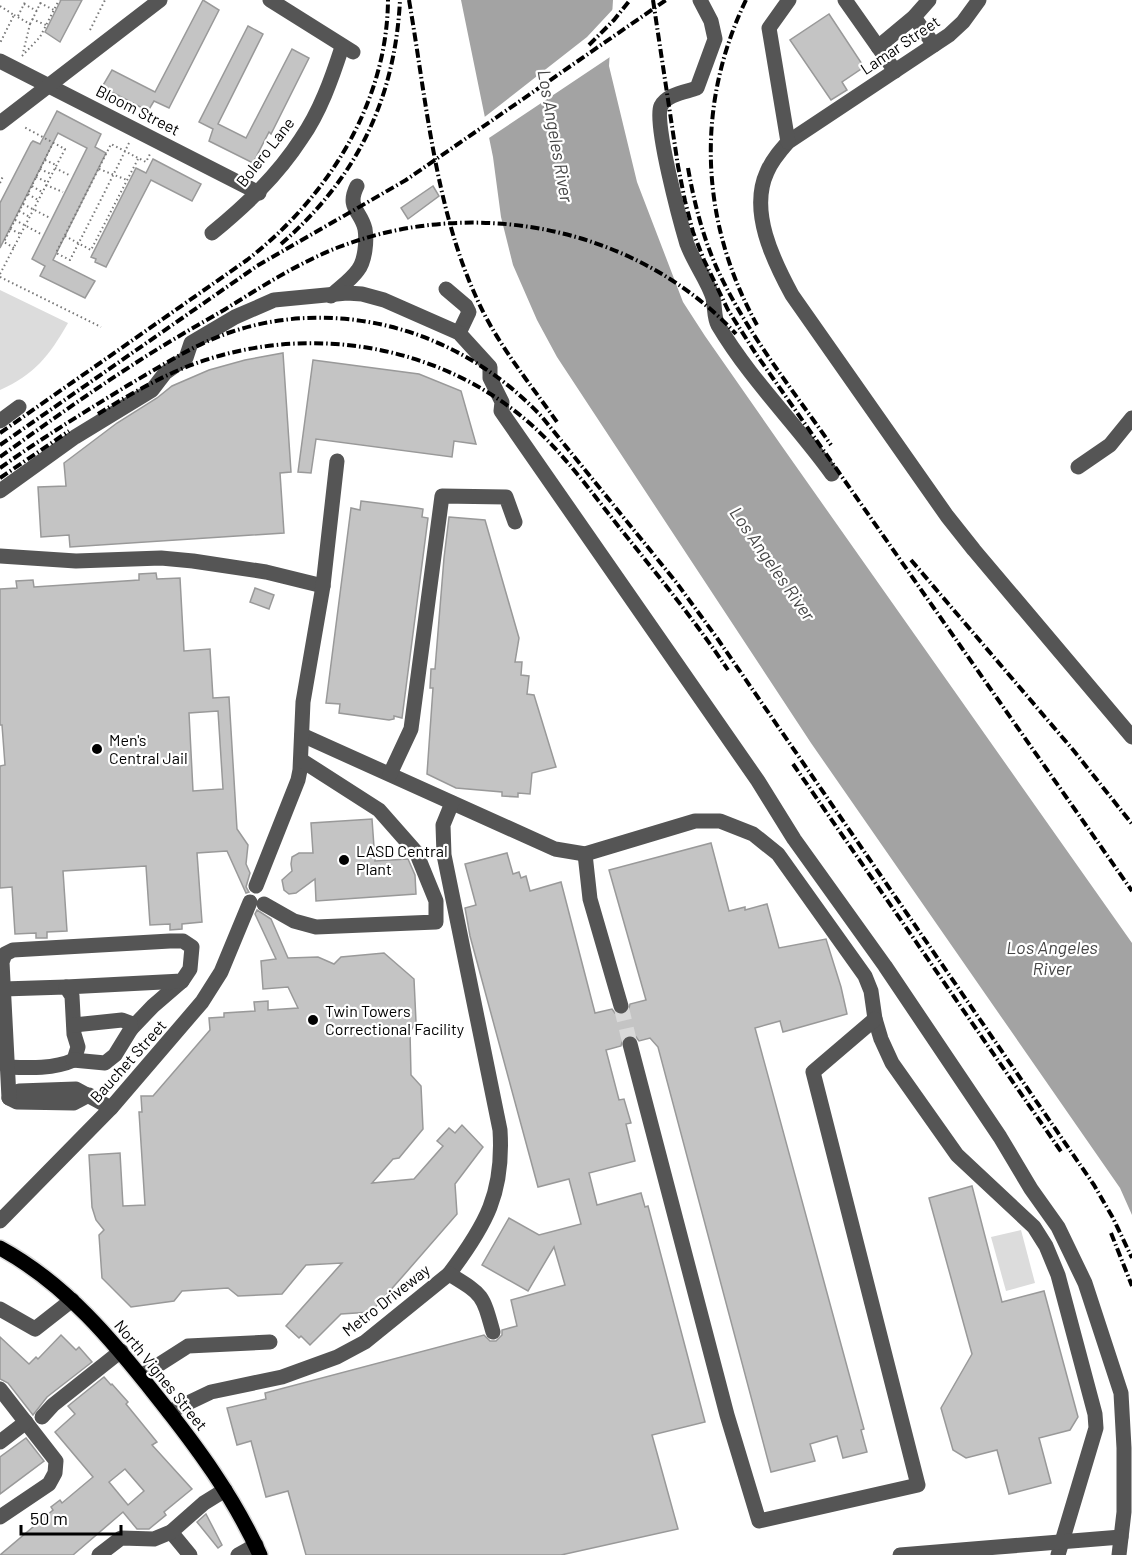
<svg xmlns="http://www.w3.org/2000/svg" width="1132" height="1555" font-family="Barlow,sans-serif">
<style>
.green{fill:#dcdcdc}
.water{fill:#a3a3a3}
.pier{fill:#fff}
.building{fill:#c4c4c4;stroke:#999;stroke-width:1.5;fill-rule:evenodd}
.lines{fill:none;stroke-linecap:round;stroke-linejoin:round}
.minor-tunnel{stroke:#d9d9d9;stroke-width:15;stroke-dasharray:15 8;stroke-linecap:butt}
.major-casing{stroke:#dbdbdb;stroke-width:18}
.path{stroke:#777;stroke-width:2;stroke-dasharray:1.5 3;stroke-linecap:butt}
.minor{stroke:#555;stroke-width:15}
.major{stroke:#000;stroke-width:15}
.rail{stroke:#000;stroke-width:4;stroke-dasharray:9 3 1.5 3;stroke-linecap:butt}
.poi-dot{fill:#000;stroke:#fff;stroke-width:2}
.labels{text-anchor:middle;stroke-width:4.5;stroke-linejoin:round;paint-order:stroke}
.street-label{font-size:16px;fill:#000;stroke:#fff}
.poi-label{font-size:16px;fill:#000;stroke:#fff;text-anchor:start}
.water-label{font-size:18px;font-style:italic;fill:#444;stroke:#fff}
</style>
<rect width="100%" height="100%" fill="#fff"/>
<!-- green -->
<g class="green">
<path d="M 0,290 L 68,323 C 49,356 35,374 0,390 Z"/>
<polygon points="1021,1230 1035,1283 1006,1291 991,1237"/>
</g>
<!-- water -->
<polygon class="water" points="461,0 613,0 609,66 637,182 683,302 705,336 781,445 1132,943 1132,1215 1120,1188 811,743 557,357 537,320 513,265 501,217 493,157"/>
<!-- pier -->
<polygon class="pier" points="615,7 613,55 486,140 482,119 587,37"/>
<!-- building -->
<g class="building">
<polygon points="61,0 82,0 60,42 45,32"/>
<polygon points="203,0 219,10 169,108 154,101 148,111 102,87 112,70 155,92"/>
<polygon points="829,14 864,67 842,82 847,90 831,100 790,40"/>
<polygon points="248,26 263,34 218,124 246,138 292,49 309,58 271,134 269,132 253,163 209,141 213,129 199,122"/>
<polygon points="57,111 101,134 95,147 106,153 53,260 95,281 85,298 40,276 45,266 32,259 87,148 58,133 0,248 0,203 31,143 33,141 40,144"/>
<polygon points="153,159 201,184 192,201 151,180 106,267 95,262 96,259 91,257 136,168 146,173"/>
<polygon points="433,186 439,196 408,219 401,208"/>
<polygon points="283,353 291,472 280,473 284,533 70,547 69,535 41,537 38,487 66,486 64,463 117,423 157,398 172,386 209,370 245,360"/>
<polygon points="313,360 419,374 461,391 476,444 454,441 452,457 316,439 311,473 298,472"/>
<polygon points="361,501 417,508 423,509 422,517 428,518 402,718 394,716 394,719 389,720 339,713 340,704 326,703 351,508 360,510"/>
<polygon points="449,517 485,520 519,638 515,662 522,662 521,675 529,676 527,694 534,695 556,767 532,773 530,794 518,793 518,797 502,796 502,792 456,788 427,774 433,688 430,688 431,669 435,669 444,558"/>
<path d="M 156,573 L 157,579 L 180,578 L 184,651 L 210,649 L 213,698 L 229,697 L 237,829 L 248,845 L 246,864 L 250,873 L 246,887 L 249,892 L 246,893 L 227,851 L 197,853 L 202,922 L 182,924 L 182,929 L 170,930 L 170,924 L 150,925 L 146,866 L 63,871 L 67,931 L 47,932 L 47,938 L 36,938 L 36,933 L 15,934 L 12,887 L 0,888 L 0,766 L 5,765 L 2,725 L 0,725 L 0,589 L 17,588 L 16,581 L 33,580 L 34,587 L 139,580 L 139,574 ZM 218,711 L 223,789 L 193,791 L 189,713 Z"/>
<polygon points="255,588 274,595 269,609 250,602"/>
<polygon points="372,819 375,861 408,859 415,875 416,894 316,901 315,879 296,893 289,894 284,890 282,880 292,871 291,864 292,857 299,853 313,853 311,823"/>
<polygon points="711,843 729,911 745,907 745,910 767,904 779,948 826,939 841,987 847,1014 783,1032 780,1021 755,1028 864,1429 861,1430 867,1452 843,1458 837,1436 810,1444 815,1461 771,1472 658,1047 650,1038 639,1041 636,1037 628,1034 623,1038 621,1046 606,1050 619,1100 624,1099 631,1123 626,1124 635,1161 589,1173 597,1205 641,1193 645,1207 648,1206 705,1422 652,1435 678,1529 561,1555 306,1555 288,1491 266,1497 251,1441 237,1445 227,1408 266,1399 265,1393 484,1335 490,1341 496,1341 502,1335 502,1330 517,1326 511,1300 565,1285 554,1247 528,1291 482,1265 509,1218 539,1235 581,1224 569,1179 538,1187 470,936 465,908 476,905 465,864 507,853 513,874 519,872 521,878 526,876 530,891 561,882 595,1013 612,1009 615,1013 623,1015 628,1012 630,1004 646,1000 609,870"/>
<polygon points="257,910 271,919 288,958 318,957 334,964 341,957 384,953 414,979 416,1022 410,1032 411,1075 421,1086 423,1129 399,1158 393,1159 372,1183 414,1179 443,1146 437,1141 449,1128 455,1133 462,1125 483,1147 455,1184 457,1214 403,1276 371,1312 341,1314 310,1345 301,1336 299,1338 286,1326 342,1263 306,1265 282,1294 238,1296 228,1288 182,1291 174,1301 131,1307 102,1278 99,1235 104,1230 96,1220 92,1207 89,1155 120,1153 123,1206 145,1205 139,1112 142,1112 141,1096 153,1096 210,1030 209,1018 224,1017 224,1013 255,1011 254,1002 268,1001 268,1010 298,1008 288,987 263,989 261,961 276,959 255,914"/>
<polygon points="972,1186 1002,1302 1044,1291 1078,1417 1070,1430 1039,1438 1051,1483 1009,1494 997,1450 966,1458 953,1450 941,1408 972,1354 929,1198"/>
<polygon points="61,1335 76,1350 79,1347 92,1362 47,1397 33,1415 8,1383 0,1379 0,1337 29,1364 36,1357 38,1359"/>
<path d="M 104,1377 L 111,1385 L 112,1384 L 128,1402 L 126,1404 L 157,1442 L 152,1445 L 192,1489 L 164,1512 L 166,1515 L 149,1529 L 137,1529 L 123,1512 L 73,1555 L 0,1555 L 53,1510 L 51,1507 L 60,1500 L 62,1503 L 93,1477 L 55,1432 L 75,1414 L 68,1406 ZM 125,1469 L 144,1491 L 128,1505 L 109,1482 Z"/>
<polygon points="26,1438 44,1461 0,1494 0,1457"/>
<polygon points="206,1514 222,1545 218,1548 197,1522"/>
</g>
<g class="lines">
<!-- minor-tunnel -->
<polyline class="minor-tunnel" points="621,1006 630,1044"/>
<!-- major casing -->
<g class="major-casing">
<path id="major" d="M 0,1248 C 65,1283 113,1341 158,1398 C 197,1447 234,1497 260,1555"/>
</g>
<!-- path -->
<g class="path">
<polyline points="40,3 54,10"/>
<polyline points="24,4 37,11"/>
<polyline points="0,6 14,15 0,43"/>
<polyline points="14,15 30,24 23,53"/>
<polyline points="18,16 26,0"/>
<polyline points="32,19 46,25"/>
<polyline points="30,24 42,0"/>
<polyline points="90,30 105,0"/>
<polyline points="22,56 40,37 59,0"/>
<path d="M 129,143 C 110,182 90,221 70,260 L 56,253 L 111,144 C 123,150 134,156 146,162 L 150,154"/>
<polyline points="45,160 56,165"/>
<polyline points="55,168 71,176"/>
<polyline points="40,169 51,174"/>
<polyline points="99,169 127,180"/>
<polyline points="36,177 47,182"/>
<polyline points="0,183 3,176"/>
<polyline points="46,185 63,192"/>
<polyline points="32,186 42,192"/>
<polyline points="28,194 38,200"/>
<polyline points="23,204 50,218"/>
<polyline points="19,211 30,217"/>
<polyline points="15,220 41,234"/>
<polyline points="10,229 21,234"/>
<polyline points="65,236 91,250 138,159"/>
<polyline points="14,248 4,242 53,143"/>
<polyline points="0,274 65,149 24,127"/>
<polyline points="0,277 101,327"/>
</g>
<!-- minor -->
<g class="minor">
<polyline points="270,0 353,52"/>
<path d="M 700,0 L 711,21 L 715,39 L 697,88 C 686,92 667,94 661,106 C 653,121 681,224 687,244 C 694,263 708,281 713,298 C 715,307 714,318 718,325 C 750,379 796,424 832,474"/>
<polyline points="845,0 895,71"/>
<path d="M 979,0 L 963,22 L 949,35 L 788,142 C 780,151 772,160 767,172 C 749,211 773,260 792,295 L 947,516 L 974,550 L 1132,737"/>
<polyline points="914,17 934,45"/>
<polyline points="878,47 914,17 929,0"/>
<polyline points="0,61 259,193"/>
<polyline points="0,123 160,0"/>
<polyline points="788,142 769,28 789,0"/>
<path d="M 212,233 C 246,205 277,176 301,139 C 320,112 332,78 342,47"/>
<polyline points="446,289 466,306 469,312 459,333"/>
<path d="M 331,296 C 339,288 351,280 358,270 C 365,261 367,241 365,229 C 361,211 346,208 357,186"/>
<polyline points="0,421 19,407"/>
<polyline points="1078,467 1110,445 1132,418"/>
<polyline points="0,491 75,437 152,390 165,373 186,358 191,343 235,317 274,300 347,293 362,294 384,300 459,333 490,367 490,378 502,402 501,411 758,781 794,839 885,966 1000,1137 1031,1189 1058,1227 1085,1283 1121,1393 1124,1448 1124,1512 1119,1555"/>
<polyline points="0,556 76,561 161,558 193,561 266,572 323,586"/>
<polyline points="302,735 555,849 585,854 695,821 720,821 753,834 778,854 865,976 871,991 875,1019 881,1039 892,1063 957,1155 1034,1227 1046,1246 1058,1275 1095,1414 1096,1428 1058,1555"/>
<polyline points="390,774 411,729 442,496 506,497 515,522"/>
<polyline points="585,854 590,899 621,1006"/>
<polyline points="256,886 298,780 300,770 303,702 323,586 337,461"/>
<polyline points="264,904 294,921 316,927 436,922 436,901 416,852 379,810 301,760"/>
<path d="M 3,989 L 66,987 L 72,996 L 74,1034 L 78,1047 L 74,1060 C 54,1069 30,1068 7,1067"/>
<polyline points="131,1029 153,1006 182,981"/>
<polyline points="630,1044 727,1415 759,1521 918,1485 813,1072 875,1019"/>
<polyline points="73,1060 105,1063 115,1055 131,1029 130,1023 122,1020 74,1025"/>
<polyline points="89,1095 74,1103 17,1102 9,1098 19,1091 76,1089 111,1108"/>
<polyline points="9,1098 2,962 5,954 13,950 170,941 183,941 192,947 190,969 182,981 66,987"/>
<polyline points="0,1221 111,1108 202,1002 221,972 250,902"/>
<path d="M 449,1274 C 486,1225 504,1193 500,1130 L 444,855 L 443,825 L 452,803"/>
<polyline points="0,1309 35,1329 72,1300"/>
<polyline points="141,1376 188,1346 270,1342"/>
<polyline points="0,1389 56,1461 55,1473 49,1484 0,1517"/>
<path d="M 169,1412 L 211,1392 L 282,1377 L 337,1357 L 365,1342 L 449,1274 C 483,1295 482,1293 493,1332"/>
<polyline points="42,1417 53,1405 121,1351"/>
<polyline points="0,1442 26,1422"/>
<polyline points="171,1532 190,1555"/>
<polyline points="99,1555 121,1538 154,1539 171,1532 204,1503 225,1490"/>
<polyline points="238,1555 256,1545"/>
<polyline points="900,1555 1121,1537"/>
</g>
<!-- major -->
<use href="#major" class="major"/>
<!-- rail -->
<g class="rail">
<path d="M 409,0 C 426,98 435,208 477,299 C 497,344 529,382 557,422"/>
<polyline points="653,0 678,166 685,201 693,232 704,260 728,310 756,354 1132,891"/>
<path d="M 746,0 C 695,106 700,222 757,325"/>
<polyline points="589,45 614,20 630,0"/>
<path d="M 688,168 C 695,208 706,249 725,285 C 754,342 795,393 831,445"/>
<path d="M 281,244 C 356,179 395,100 400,0"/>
<path d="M 98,414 C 134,392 171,370 212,358 C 323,324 449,349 535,428 C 568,459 595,497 623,532 C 659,577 696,622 728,670"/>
<path d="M 0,433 L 247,260 C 327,198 387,104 388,0"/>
<polyline points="0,445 257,266 406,180 666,0"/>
<path d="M 0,457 C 43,426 86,395 131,366 C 161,346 193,328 224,310 C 261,287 298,263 339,247 C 475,195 637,227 736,334"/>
<path d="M 0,468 C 42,438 86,411 130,384 C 163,365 195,344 231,332 C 342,295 463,332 542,417 L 676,582 L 717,638 L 1094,1185 L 1113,1218 L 1132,1258"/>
<polyline points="0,478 69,431"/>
<polyline points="911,560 1074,751 1132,824"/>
<polyline points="793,764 1062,1153"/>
<polyline points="1111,1233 1132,1286"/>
</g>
</g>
<!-- markers -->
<g class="poi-dot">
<circle cx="97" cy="749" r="6"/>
<circle cx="344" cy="860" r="6"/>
<circle cx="313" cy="1020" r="6"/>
</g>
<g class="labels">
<!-- street labels -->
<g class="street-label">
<text transform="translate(900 45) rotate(-34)" y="6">Lamar Street</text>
<text transform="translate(138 110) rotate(27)" y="6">Bloom Street</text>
<text transform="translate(265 152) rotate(-52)" y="6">Bolero Lane</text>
<text transform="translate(128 1061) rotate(-48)" y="6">Bauchet Street</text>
<text transform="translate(386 1300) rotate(-38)" y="6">Metro Driveway</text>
<text transform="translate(161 1375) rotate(51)" y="6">North Vignes Street</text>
</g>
<!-- poi labels -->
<g class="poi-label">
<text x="109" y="746">Men's<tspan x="109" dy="18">Central Jail</tspan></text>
<text x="356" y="857">LASD Central<tspan x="356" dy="18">Plant</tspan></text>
<text x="325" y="1017">Twin Towers<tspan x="325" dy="18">Correctional Facility</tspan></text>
</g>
<!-- water labels -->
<g class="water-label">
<text transform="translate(555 136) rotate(80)" y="6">Los Angeles River</text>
<text transform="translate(772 564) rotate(55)" y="6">Los Angeles River</text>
<text x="1052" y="954">Los Angeles<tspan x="1052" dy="21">River</tspan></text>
</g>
</g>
<!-- scale -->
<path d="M21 1525v9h100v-9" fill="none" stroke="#000000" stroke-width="3"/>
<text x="30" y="1525" font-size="18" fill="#000000" stroke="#ffffff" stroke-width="4.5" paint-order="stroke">50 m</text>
</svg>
